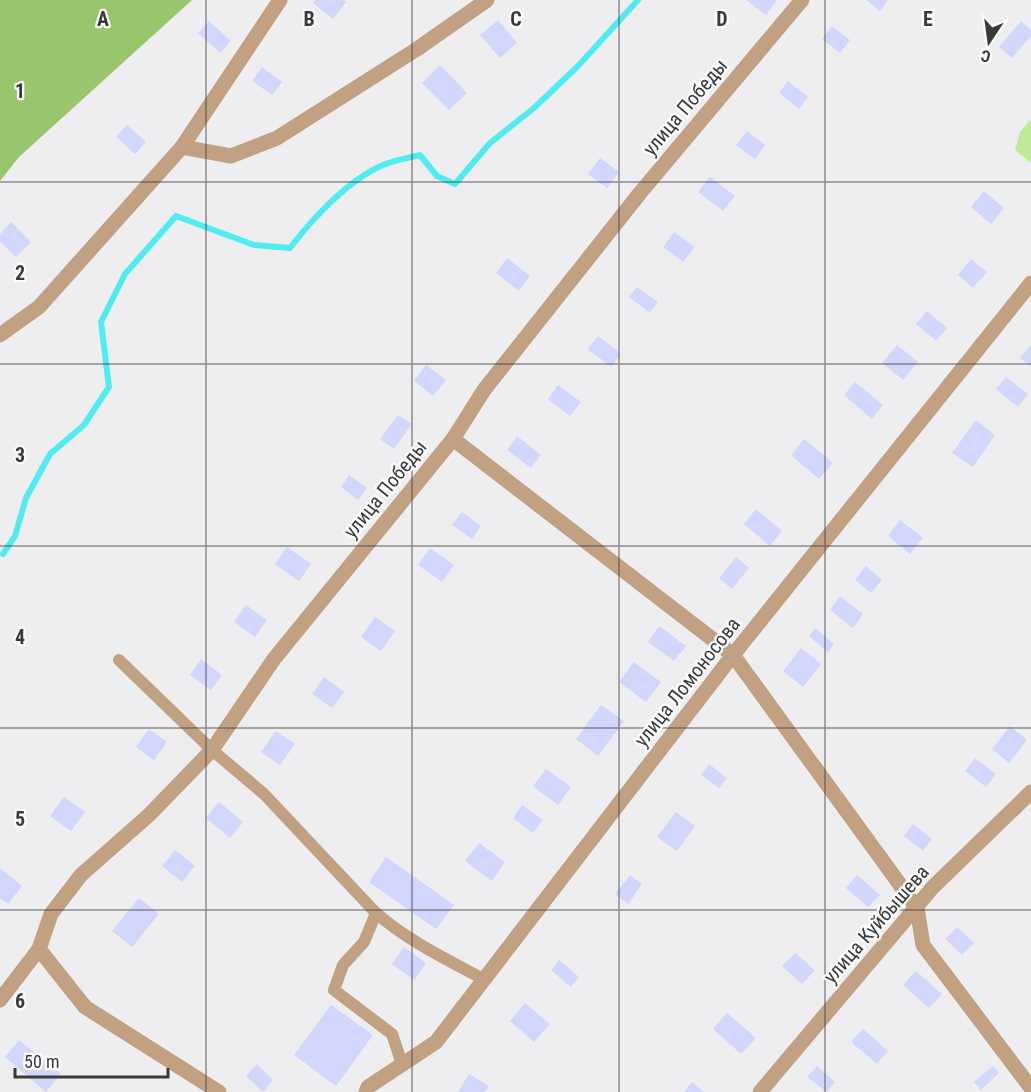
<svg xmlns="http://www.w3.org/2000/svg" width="1031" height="1092" font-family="'Roboto Condensed',sans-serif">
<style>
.green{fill:#c0ea99}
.forest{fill:#99c66d}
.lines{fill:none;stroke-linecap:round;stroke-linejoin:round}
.stream{stroke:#51ebf2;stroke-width:6}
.building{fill:#d2d6fb}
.service{stroke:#c1a182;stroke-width:12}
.minor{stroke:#c1a182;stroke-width:15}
.grid{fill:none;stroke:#3a3a3b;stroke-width:1.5;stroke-opacity:0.55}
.labels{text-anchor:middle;stroke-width:4.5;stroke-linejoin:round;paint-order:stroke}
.street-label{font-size:20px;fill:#3a3a3b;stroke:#fbfcfd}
.grid-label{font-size:20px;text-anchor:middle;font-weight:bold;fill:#3a3a3b;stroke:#fbfcfd;stroke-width:4.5;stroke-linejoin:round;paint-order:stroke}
</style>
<rect width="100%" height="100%" fill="#eeeef0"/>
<!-- green -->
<polygon class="green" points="1031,119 1031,163 1015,150 1020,132"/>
<!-- forest -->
<polygon class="forest" points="0,0 192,0 19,157 0,181"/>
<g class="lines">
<!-- stream -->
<path class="stream" d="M 3,554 L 15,536 L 26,498 L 50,454 L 84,425 L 109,387 L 101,322 L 125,274 L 176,216 L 254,245 L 290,248 C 313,218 348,180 383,165 C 395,160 408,158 420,155 L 437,176 L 455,184 L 490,143 L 534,108 L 578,66 L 638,0"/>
</g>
<!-- building -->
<g class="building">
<polygon points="315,0 343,0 346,2 333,19 313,3"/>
<polygon points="746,0 777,0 766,15"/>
<polygon points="866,0 888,0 880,11"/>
<polygon points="498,20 517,43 500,58 480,35"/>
<polygon points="209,21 231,41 220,53 198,33"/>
<polygon points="1021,21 1031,30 1031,36 1012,58 999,47"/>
<polygon points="832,26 850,40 840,53 822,39"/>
<polygon points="440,65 467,93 449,110 422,83"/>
<polygon points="262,67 282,82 272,95 252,81"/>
<polygon points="788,81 808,97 799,109 779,93"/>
<polygon points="127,125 146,142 135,154 116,137"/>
<polygon points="747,131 765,145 755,159 736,145"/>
<polygon points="600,158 619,172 607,188 588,174"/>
<polygon points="710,177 735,196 723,211 698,192"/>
<polygon points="984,191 1004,208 991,224 971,207"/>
<polygon points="11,222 31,242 16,257 0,242 0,234"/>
<polygon points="674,232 695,247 683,262 663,247"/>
<polygon points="507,258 530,276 519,291 496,273"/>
<polygon points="971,259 987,272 973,288 958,275"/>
<polygon points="637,287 658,302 650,313 629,297"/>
<polygon points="927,311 947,328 936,341 916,324"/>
<polygon points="598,336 621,354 611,367 588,349"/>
<polygon points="1031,344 1031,367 1020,358"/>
<polygon points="897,345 918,362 903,380 882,363"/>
<polygon points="426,365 446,380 433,396 414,381"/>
<polygon points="1006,377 1028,394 1018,407 996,389"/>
<polygon points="855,382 883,405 872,419 844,395"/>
<polygon points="558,385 581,402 570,416 548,399"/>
<polygon points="398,415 412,424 394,449 380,439"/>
<polygon points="976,420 995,435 973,467 952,453"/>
<polygon points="517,436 541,455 531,468 507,450"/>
<polygon points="804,439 833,463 819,479 791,455"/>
<polygon points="349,475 367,488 358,500 341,487"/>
<polygon points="756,509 782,531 770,546 744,524"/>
<polygon points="462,512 481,526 472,539 452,525"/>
<polygon points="900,520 923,538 910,554 888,536"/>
<polygon points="287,547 311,564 299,581 275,564"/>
<polygon points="430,548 454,565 442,582 418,565"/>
<polygon points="736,557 749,568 732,589 719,578"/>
<polygon points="866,566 882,580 871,593 855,580"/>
<polygon points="840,596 863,614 853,628 830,610"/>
<polygon points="246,605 267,620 255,637 234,622"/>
<polygon points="375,617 395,631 381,651 361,637"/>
<polygon points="659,626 686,646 674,661 648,642"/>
<polygon points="815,628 834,644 828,652 809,636"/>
<polygon points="801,648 821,664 803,687 783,671"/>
<polygon points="201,659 222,675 211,690 190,675"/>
<polygon points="634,662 661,682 646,702 619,682"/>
<polygon points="324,677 344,692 332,708 312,694"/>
<polygon points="601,705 624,721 598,756 576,739"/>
<polygon points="1010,726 1027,740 1009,763 992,749"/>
<polygon points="149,729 167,742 154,760 136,747"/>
<polygon points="276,731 295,744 280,765 261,752"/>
<polygon points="975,758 996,774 986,787 965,771"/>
<polygon points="709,764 727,778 719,788 701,775"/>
<polygon points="546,769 571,787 558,805 533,786"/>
<polygon points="64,797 85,812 71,831 50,816"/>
<polygon points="219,802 243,822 230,838 206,818"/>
<polygon points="522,805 543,820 533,833 513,818"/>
<polygon points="676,812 695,826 677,851 657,837"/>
<polygon points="913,824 932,839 923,851 904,836"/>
<polygon points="479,843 505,862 492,881 465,861"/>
<polygon points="175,850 195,866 182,882 162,866"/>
<polygon points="386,857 454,905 436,929 369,882"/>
<polygon points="0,868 22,886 8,904 0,898"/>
<polygon points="630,875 642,884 628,904 615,894"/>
<polygon points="857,875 880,895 868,907 846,888"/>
<polygon points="139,898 159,914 132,947 112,931"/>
<polygon points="957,927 974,943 962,955 945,939"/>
<polygon points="404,947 426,963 414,980 392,964"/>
<polygon points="795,953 815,970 802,984 782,966"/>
<polygon points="559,960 579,977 571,987 551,970"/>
<polygon points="916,971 942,994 929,1008 903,985"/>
<polygon points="525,1003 550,1024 534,1042 510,1021"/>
<polygon points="331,1005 373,1035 336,1086 294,1055"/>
<polygon points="727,1013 756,1038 741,1054 713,1029"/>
<polygon points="863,1029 888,1051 877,1064 851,1042"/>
<polygon points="19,1040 61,1074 46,1092 5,1057"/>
<polygon points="257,1064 273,1080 263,1092 246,1076"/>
<polygon points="817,1066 835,1082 827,1092 807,1077"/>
<polygon points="993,1066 999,1073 981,1090 974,1082"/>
<polygon points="469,1074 489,1086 485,1092 458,1092"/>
<polygon points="692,1082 704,1092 684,1092"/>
</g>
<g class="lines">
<!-- service -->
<g class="service">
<path d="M 119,660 L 212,750 L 264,794 L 376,913 C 408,941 448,960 485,980"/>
<polyline points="376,913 364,942 343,965 334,990 392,1034 402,1064"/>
</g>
<!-- minor -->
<g class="minor">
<polyline points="182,147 231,156 277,138 417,49 487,0"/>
<polyline points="0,335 39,307 182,147 280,0"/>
<polyline points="453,439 733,655 917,908 923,945 1031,1088"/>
<polyline points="39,949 85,1007 219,1092"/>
<polyline points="0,1000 39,949 51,914 81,875 149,815 212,750 274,659 453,439 484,390 640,193 802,0"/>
<polyline points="366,1092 368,1087 436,1042 733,655 1031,283"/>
<polyline points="760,1092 933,887 1031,792"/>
</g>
</g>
<!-- grid -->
<path class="grid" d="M 206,0 L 206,1092M 412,0 L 412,1092M 619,0 L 619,1092M 825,0 L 825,1092M 0,182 L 1031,182M 0,364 L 1031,364M 0,546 L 1031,546M 0,728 L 1031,728M 0,910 L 1031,910"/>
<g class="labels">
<!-- street labels -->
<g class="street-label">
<text transform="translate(685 107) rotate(-50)" y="7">улица Победы</text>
<text transform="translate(385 489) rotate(-51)" y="7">улица Победы</text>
<text transform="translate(687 682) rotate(-52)" y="7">улица Ломоносова</text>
<text transform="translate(876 924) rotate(-49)" y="7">улица Куйбышева</text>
</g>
</g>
<g class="grid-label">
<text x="103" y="26">A</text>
<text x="309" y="26">B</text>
<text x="516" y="26">C</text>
<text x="722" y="26">D</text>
<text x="928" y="26">E</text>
<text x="20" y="98">1</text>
<text x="20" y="280">2</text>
<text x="20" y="462">3</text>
<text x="20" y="644">4</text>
<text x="20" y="826">5</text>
<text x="20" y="1008">6</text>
</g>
<!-- north arrow -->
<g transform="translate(989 42) rotate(193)" stroke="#fbfcfd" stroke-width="4.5" paint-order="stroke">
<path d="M0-4.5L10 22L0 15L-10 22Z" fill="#3a3a3b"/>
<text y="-9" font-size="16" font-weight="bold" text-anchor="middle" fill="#3a3a3b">С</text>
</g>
<!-- scale -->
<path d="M15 1068v9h153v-9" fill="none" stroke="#3a3a3b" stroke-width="3"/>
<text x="24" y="1068" font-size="18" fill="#3a3a3b" stroke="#fbfcfd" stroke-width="4.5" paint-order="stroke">50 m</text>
</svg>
